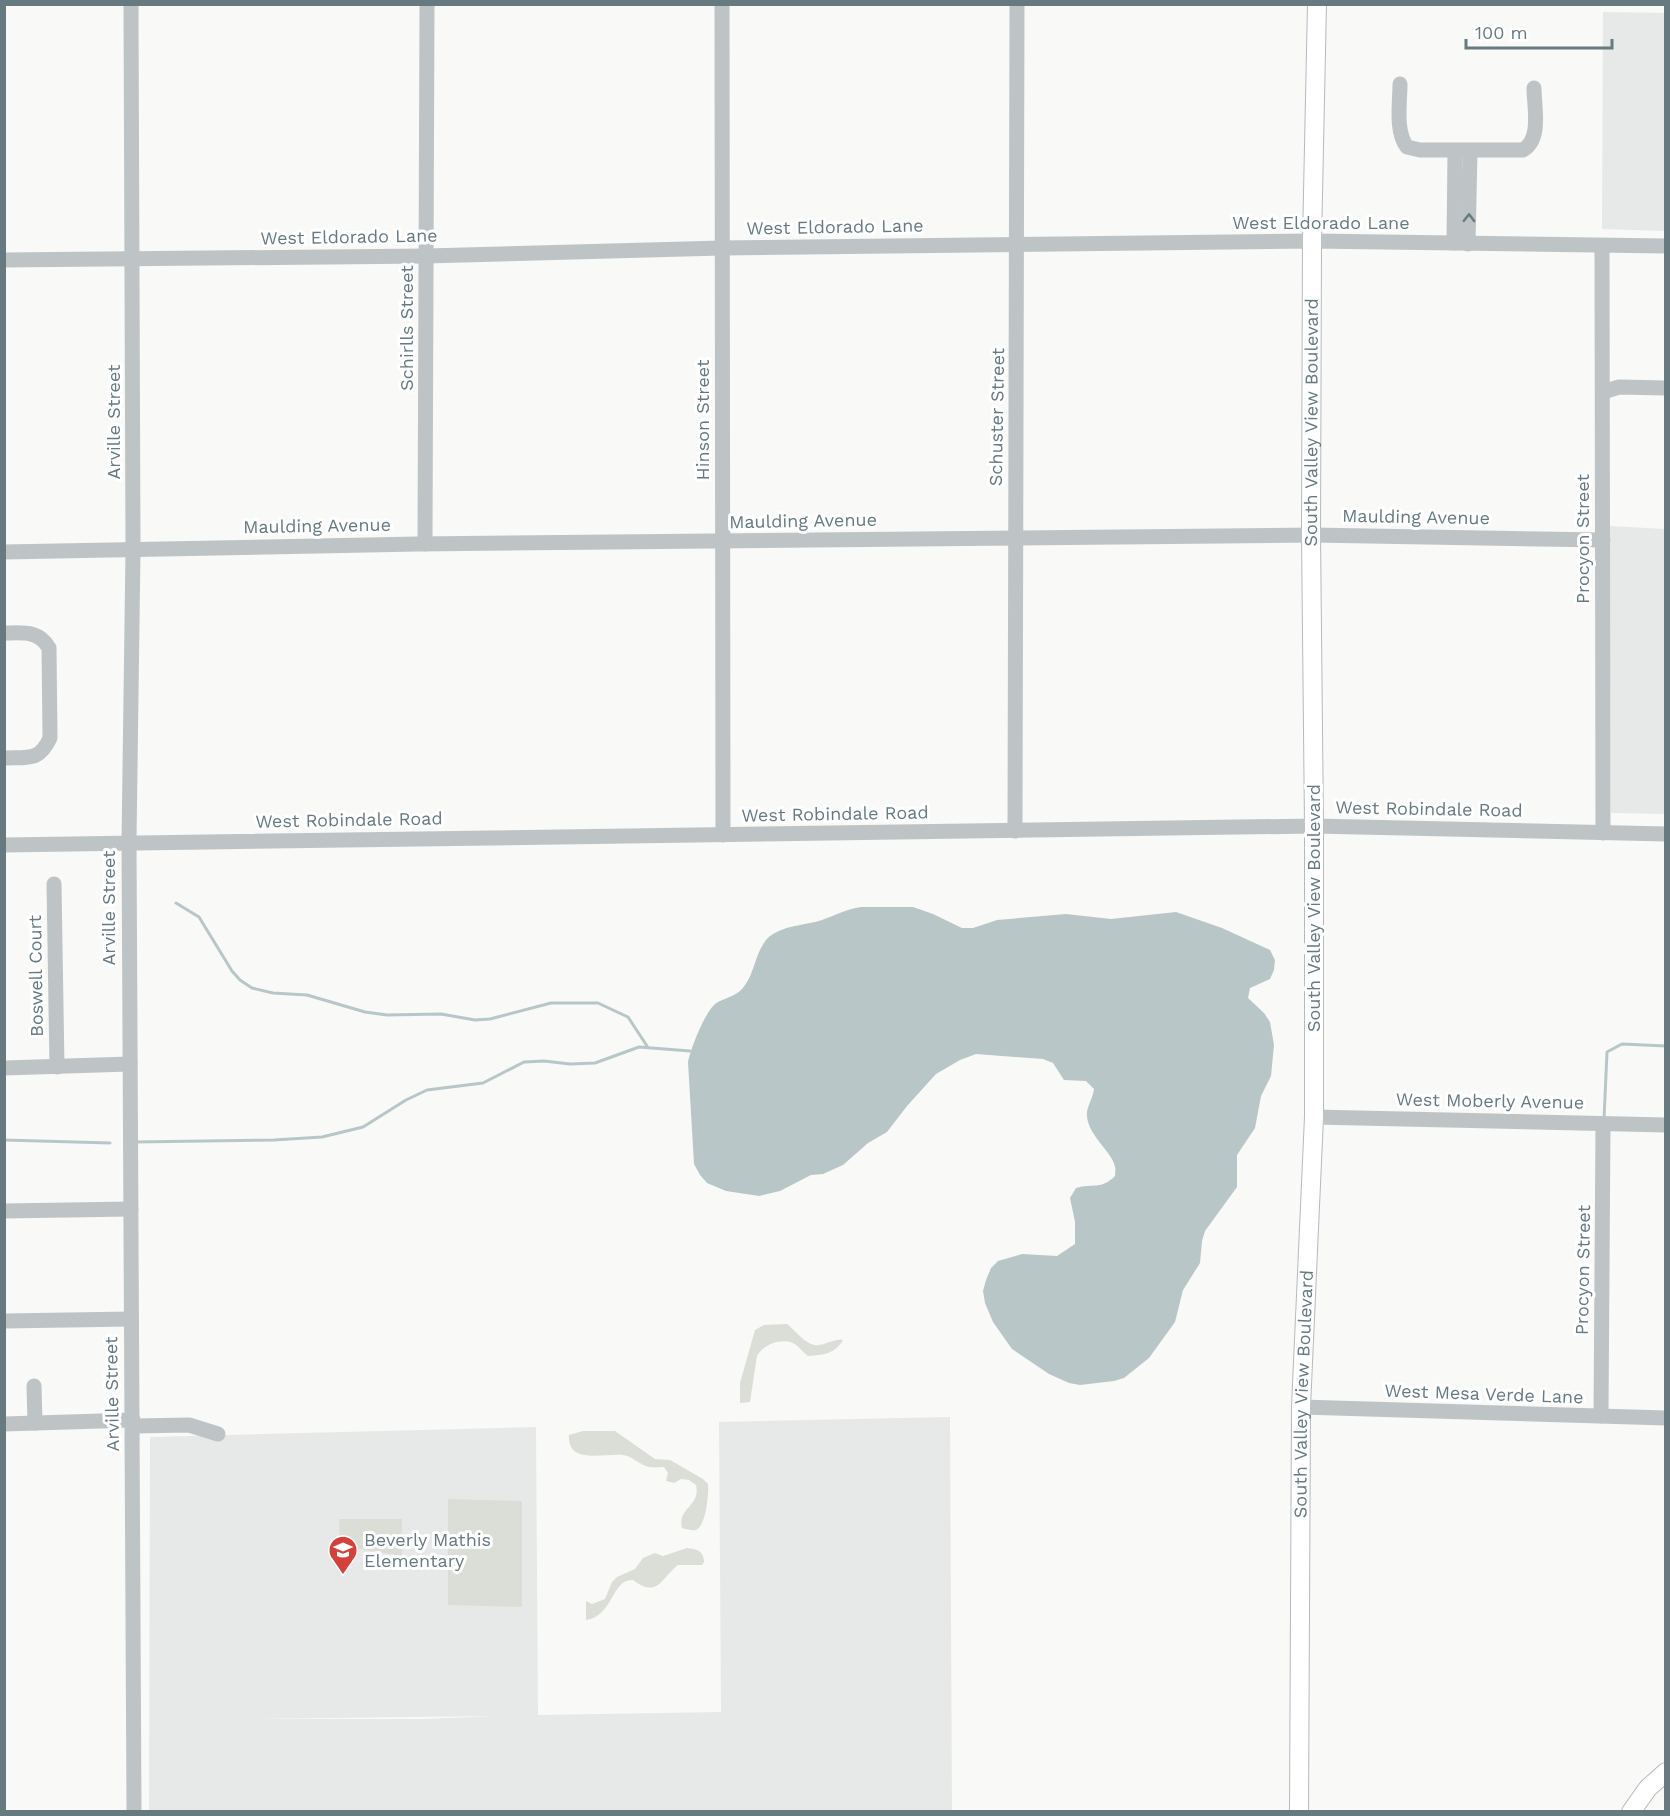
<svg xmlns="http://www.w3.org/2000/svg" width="1670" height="1816" font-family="'Work Sans',sans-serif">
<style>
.built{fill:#e7e9e8;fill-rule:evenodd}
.green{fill:#dbded7}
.water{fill:#b8c6c8}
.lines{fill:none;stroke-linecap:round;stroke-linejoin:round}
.stream{stroke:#b8c6c8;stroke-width:3}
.major-casing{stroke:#b4babd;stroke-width:20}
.minor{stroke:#bec4c6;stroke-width:15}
.major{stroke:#fff;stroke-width:18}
.oneway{stroke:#667a80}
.labels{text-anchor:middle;stroke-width:6;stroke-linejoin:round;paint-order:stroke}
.street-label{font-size:18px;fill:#667a80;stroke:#fff}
.poi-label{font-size:18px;fill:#667a80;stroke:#fff;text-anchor:start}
</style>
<rect width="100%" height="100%" fill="#f9f9f7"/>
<!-- built -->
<g class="built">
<polygon points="1603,12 1665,13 1665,231 1602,229"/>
<polygon points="1609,526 1665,529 1665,814 1611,813"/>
<path d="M 950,1417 L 952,1811 L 149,1811 L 150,1437 L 536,1427 L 538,1715 L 721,1712 L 719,1422 ZM 494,1716 L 422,1719 L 252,1719 Z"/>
</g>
<!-- green -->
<g class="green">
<path d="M 787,1324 C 796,1331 807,1347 819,1345 C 828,1344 833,1339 843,1340 C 835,1354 823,1355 808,1356 C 803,1352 799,1346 793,1343 C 780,1338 763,1345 757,1356 L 750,1402 L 740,1403 L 740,1383 L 755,1330 L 764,1325 Z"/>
<path d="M 583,1431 L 615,1431 L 655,1459 L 670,1460 L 703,1479 L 708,1484 C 709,1493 706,1526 696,1530 C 692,1531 686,1529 682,1528 C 677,1507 701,1507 696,1485 L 689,1480 L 681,1479 L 674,1483 L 666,1481 L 668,1473 L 664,1467 C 659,1467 654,1468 649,1467 C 640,1465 632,1456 623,1455 C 604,1453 567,1465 569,1435 Z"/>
<polygon points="448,1499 522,1501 522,1607 448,1605"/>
<polygon points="339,1519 402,1519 402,1556 340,1546"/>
<path d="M 687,1548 C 697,1549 704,1551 704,1562 L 702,1565 L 678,1565 C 661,1578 658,1599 633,1580 C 611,1579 614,1616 586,1620 L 586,1601 L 592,1604 L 605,1599 L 612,1582 L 617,1577 L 635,1569 L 643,1558 L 655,1553 L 663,1556 Z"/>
</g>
<!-- water -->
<path class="water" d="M 861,907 L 913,907 L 933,914 L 962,928 L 973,928 L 997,920 L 1066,914 L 1111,919 L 1176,912 L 1222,928 L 1270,950 L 1275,960 L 1274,970 L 1270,979 L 1250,988 L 1248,998 L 1264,1013 L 1270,1022 L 1274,1045 L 1271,1076 L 1261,1096 L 1255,1128 L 1237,1155 L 1237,1187 L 1205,1231 L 1202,1241 L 1200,1263 L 1183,1290 L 1175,1322 L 1149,1358 L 1124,1378 L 1114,1381 L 1080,1385 L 1069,1383 L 1049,1374 L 1012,1349 L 993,1322 L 985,1303 L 983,1291 L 986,1280 L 991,1268 L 998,1261 L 1022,1254 L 1057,1256 L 1075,1244 L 1075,1222 L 1070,1198 L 1076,1188 C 1093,1183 1101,1190 1115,1176 C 1115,1173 1116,1170 1115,1167 C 1113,1152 1085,1134 1087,1112 C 1088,1105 1093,1097 1094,1089 L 1086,1081 L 1064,1080 L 1053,1063 L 1043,1059 L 976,1054 L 960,1060 L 936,1074 L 907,1106 L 887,1132 L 868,1143 L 843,1165 L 823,1174 L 811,1175 L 780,1191 L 759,1196 L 726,1191 L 707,1183 L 700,1175 L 694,1164 L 688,1062 C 691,1048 706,1008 718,1002 C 728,997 739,995 745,985 C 754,973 755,956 764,943 C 775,925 805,926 822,920 C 836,915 846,909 861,907 Z"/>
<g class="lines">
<!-- stream -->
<g class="stream">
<polyline points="176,903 199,917 232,971 240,980 252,988 273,993 307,995 365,1012 387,1015 441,1014 475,1020 490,1019 551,1003 598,1003 628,1017 647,1046"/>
<polyline points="1604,1119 1607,1052 1622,1044 1666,1046"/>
<polyline points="4,1140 110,1143"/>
<polyline points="135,1142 274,1140 322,1137 363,1127 406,1100 427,1090 483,1083 524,1062 544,1061 570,1064 595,1063 639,1047 690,1051"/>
</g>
<!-- major casing -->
<g class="major-casing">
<g id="major">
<path id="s1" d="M 1299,1812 L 1301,1407 L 1314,1117 L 1314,826 L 1311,535 L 1312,241 L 1317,4"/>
<polyline points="1631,1812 1648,1788 1666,1772"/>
</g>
</g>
<!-- minor -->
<g class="minor">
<polyline points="131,4 133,550 129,842 134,1812"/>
<polyline points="722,4 723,835"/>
<path d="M 1400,84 C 1400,103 1395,131 1407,147 L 1420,150 L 1523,150 C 1542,139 1534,107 1534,88"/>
<polyline points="1454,243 1455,151"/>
<polyline points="1468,244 1470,151"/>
<polyline points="1602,246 1603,833"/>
<polyline points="4,260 426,256 722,248 1312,241 1666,246"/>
<polyline points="1603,392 1619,387 1666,388"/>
<polyline points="425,544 427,4"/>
<polyline points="4,552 418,544 1311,535 1603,540"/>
<path d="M 4,633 C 23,633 39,630 49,648 L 50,738 C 39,762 28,757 4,758"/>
<polyline points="1015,831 1017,4"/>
<polyline points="4,845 1314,826 1666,834"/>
<polyline points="54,884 57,1067"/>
<polyline points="4,1068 130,1064"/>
<polyline points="1314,1117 1666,1125"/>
<polyline points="4,1211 131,1209"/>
<polyline points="4,1321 131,1319"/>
<polyline points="34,1386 35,1423"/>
<polyline points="1301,1407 1666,1418"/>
<polyline points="1601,1416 1603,1124"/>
<polyline points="4,1424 133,1420"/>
<polyline points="133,1426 189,1425 218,1434"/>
</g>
<!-- major -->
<use href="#major" class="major"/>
</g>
<!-- one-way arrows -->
<defs><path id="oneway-chevron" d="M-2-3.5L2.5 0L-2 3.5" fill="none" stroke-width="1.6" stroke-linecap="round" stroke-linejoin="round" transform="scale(1.5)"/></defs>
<use class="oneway" href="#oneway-chevron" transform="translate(1469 218) rotate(-89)"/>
<!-- icons -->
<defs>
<g id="school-pin" transform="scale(1.5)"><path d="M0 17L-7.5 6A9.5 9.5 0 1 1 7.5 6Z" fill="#d6403a" stroke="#fff"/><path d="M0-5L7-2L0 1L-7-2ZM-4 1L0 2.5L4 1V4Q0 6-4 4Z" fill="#fff"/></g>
</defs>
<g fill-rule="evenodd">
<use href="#school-pin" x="343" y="1550"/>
</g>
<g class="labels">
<!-- street labels -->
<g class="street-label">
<text x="1321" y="229">West Eldorado Lane</text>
<text transform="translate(835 227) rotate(-1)" y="6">West Eldorado Lane</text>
<text transform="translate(349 237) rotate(-1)" y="6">West Eldorado Lane</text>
<text transform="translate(407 328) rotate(-90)" y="6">Schirlls Street</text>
<text transform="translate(997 417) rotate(-89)" y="6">Schuster Street</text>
<text transform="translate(703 420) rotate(-90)" y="6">Hinson Street</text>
<text transform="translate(114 422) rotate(-90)" y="6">Arville Street</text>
<text dy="6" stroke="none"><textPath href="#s1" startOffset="1390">South Valley View Boulevard</textPath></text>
<text transform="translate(1416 517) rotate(1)" y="6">Maulding Avenue</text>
<text transform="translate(803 521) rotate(-1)" y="6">Maulding Avenue</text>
<text transform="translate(317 526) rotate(-1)" y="6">Maulding Avenue</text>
<text transform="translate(1583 539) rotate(-90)" y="6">Procyon Street</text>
<text transform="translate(1429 809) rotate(1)" y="6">West Robindale Road</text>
<text transform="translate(835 814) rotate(-1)" y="6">West Robindale Road</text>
<text transform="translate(349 820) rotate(-1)" y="6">West Robindale Road</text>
<text transform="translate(109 908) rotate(-90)" y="6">Arville Street</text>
<text transform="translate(1314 908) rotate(-90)" y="6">South Valley View Boulevard</text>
<text transform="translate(36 976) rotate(-91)" y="6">Boswell Court</text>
<text transform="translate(1490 1101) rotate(1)" y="6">West Moberly Avenue</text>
<text transform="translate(1583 1270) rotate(-89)" y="6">Procyon Street</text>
<text transform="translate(112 1394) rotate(-91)" y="6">Arville Street</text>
<text dy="6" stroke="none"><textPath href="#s1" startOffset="418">South Valley View Boulevard</textPath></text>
<text transform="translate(1484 1394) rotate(2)" y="6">West Mesa Verde Lane</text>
</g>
<!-- poi labels -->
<g class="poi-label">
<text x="364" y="1546">Beverly Mathis<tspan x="364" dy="21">Elementary</tspan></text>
</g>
</g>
<!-- border -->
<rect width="1670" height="1816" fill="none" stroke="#667a80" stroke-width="12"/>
<!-- scale -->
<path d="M1466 39v9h146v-9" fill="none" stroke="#667a80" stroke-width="3"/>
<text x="1475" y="39" font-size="18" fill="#667a80" stroke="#ffffff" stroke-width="4.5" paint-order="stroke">100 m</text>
</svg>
